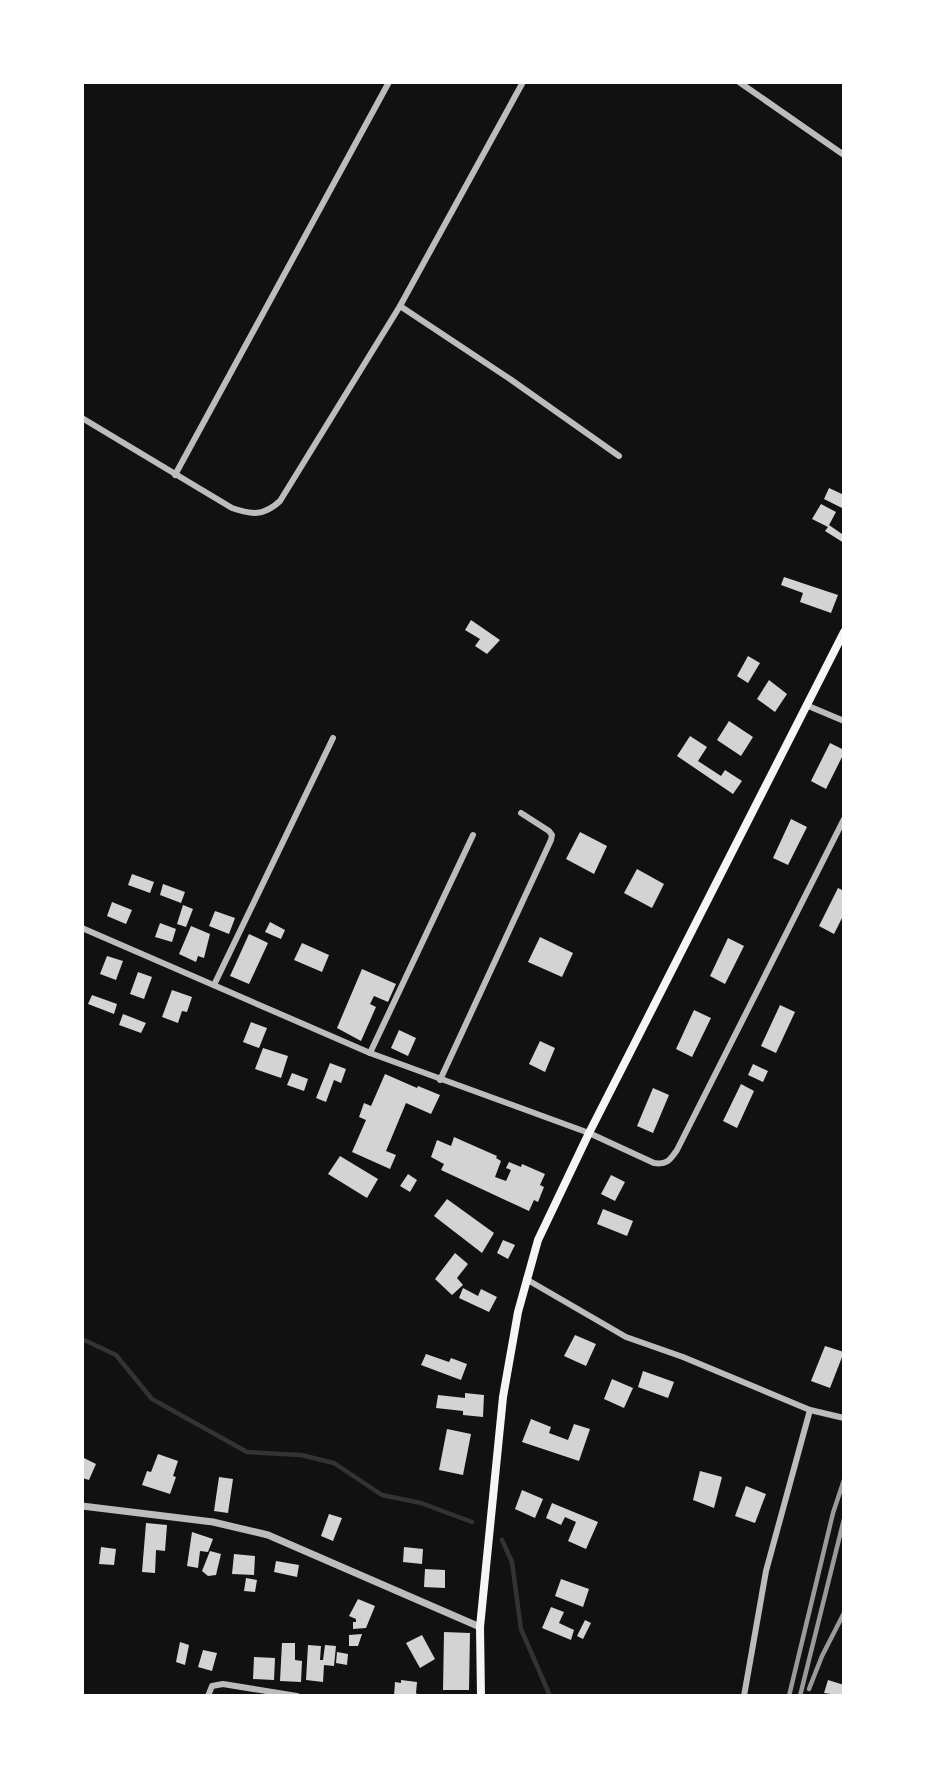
<svg xmlns="http://www.w3.org/2000/svg" width="926" height="1778" font-family="'Space Grotesk',sans-serif">
<style>
.lines{fill:none;stroke-linecap:round;stroke-linejoin:round}
.stream{stroke:#333;stroke-width:4.5}
.building{fill:#d3d3d3}
.minor{stroke:#bcbcbc;stroke-width:6}
.tertiary{stroke:#bcbcbc;stroke-width:7}
.secondary{stroke:#f5f5f5;stroke-width:8}
.rail{stroke:#9a9a9a;stroke-width:4.5}
</style>
<rect width="100%" height="100%" fill="#111"/>
<g class="lines">
<!-- stream -->
<g class="stream">
<polyline points="82,1339 116,1355 152,1399 247,1452 301,1455 334,1463 382,1495 421,1503 472,1522"/>
<polyline points="502,1540 512,1562 521,1629 550,1696"/>
</g>
</g>
<!-- building -->
<g class="building">
<polygon points="829,488 844,495 844,509 824,499"/>
<polygon points="821,504 836,512 828,527 829,525 842,534 844,531 844,543 825,531 828,527 812,519"/>
<polygon points="784,577 838,595 831,613 800,602 803,593 781,585"/>
<polygon points="471,620 500,640 487,654 475,646 480,639 465,630"/>
<polygon points="748,656 760,663 748,683 737,676"/>
<polygon points="769,680 787,694 775,712 757,699"/>
<polygon points="729,721 753,737 741,756 717,740"/>
<polygon points="690,736 707,747 698,761 721,776 725,770 742,781 733,794 677,756"/>
<polygon points="830,743 844,750 844,753 826,789 811,781"/>
<polygon points="791,819 807,827 788,865 773,858"/>
<polygon points="580,832 607,846 594,874 566,859"/>
<polygon points="637,869 664,884 652,908 624,893"/>
<polygon points="132,874 154,882 150,893 128,885"/>
<polygon points="163,884 185,892 181,903 160,895"/>
<polygon points="838,888 844,891 844,914 834,934 819,926"/>
<polygon points="112,902 132,910 126,924 107,916"/>
<polygon points="183,905 193,909 186,927 177,924"/>
<polygon points="215,911 235,918 229,934 209,926"/>
<polygon points="270,922 285,930 281,939 265,932"/>
<polygon points="160,923 176,929 172,942 155,937"/>
<polygon points="191,926 210,934 204,958 198,956 196,962 179,954"/>
<polygon points="249,934 268,943 249,984 230,976"/>
<polygon points="540,937 573,953 562,977 528,962"/>
<polygon points="728,938 744,946 725,984 710,976"/>
<polygon points="302,943 329,955 322,972 294,960"/>
<polygon points="107,956 123,961 116,980 100,974"/>
<polygon points="362,969 396,984 388,1002 374,996 370,1004 376,1007 361,1041 337,1028"/>
<polygon points="138,972 152,977 144,999 130,994"/>
<polygon points="172,990 192,997 187,1012 182,1011 178,1023 162,1017"/>
<polygon points="92,995 117,1004 114,1014 88,1004"/>
<polygon points="780,1005 795,1012 776,1053 761,1046"/>
<polygon points="694,1010 711,1018 692,1057 676,1049"/>
<polygon points="123,1014 146,1023 141,1033 119,1025"/>
<polygon points="251,1022 267,1028 259,1048 243,1042"/>
<polygon points="399,1030 416,1038 408,1056 391,1048"/>
<polygon points="540,1041 555,1048 545,1072 529,1064"/>
<polygon points="263,1048 288,1056 281,1078 255,1069"/>
<polygon points="330,1063 346,1069 341,1083 334,1080 326,1102 316,1098"/>
<polygon points="753,1064 768,1071 763,1082 748,1075"/>
<polygon points="292,1073 308,1079 304,1091 287,1085"/>
<polygon points="385,1074 417,1088 418,1086 440,1095 431,1114 406,1103 386,1151 396,1155 390,1169 352,1152 366,1120 359,1117 364,1103 371,1106"/>
<polygon points="741,1084 754,1091 737,1128 723,1121"/>
<polygon points="653,1088 669,1095 653,1133 637,1126"/>
<polygon points="454,1137 497,1156 496,1158 501,1161 495,1177 506,1181 511,1170 506,1168 509,1162 521,1167 522,1164 545,1174 540,1185 544,1187 538,1202 534,1200 529,1211 441,1170 444,1164 431,1157 437,1140 451,1146"/>
<polygon points="340,1156 378,1179 367,1198 328,1174"/>
<polygon points="408,1174 417,1180 410,1192 400,1186"/>
<polygon points="611,1175 625,1182 615,1201 601,1194"/>
<polygon points="447,1199 494,1233 482,1253 434,1216"/>
<polygon points="603,1209 633,1221 627,1236 597,1224"/>
<polygon points="503,1240 515,1245 508,1259 497,1253"/>
<polygon points="455,1253 468,1264 457,1278 463,1285 452,1295 435,1279"/>
<polygon points="463,1288 478,1296 481,1289 497,1297 489,1312 459,1298"/>
<polygon points="575,1335 596,1344 586,1366 564,1356"/>
<polygon points="825,1346 844,1352 830,1388 811,1381"/>
<polygon points="426,1354 449,1362 451,1358 467,1364 461,1380 421,1365"/>
<polygon points="643,1371 674,1382 668,1398 638,1387"/>
<polygon points="612,1379 633,1388 624,1408 604,1399"/>
<polygon points="465,1393 484,1395 483,1417 463,1415 463,1411 436,1408 438,1395 465,1398"/>
<polygon points="531,1419 551,1427 549,1433 568,1440 574,1424 590,1429 579,1461 522,1442"/>
<polygon points="447,1429 471,1434 463,1475 439,1470"/>
<polygon points="158,1454 178,1461 173,1476 176,1477 170,1494 142,1485 147,1471 151,1472"/>
<polygon points="82,1457 96,1464 89,1480 82,1478"/>
<polygon points="700,1471 722,1477 714,1508 693,1500"/>
<polygon points="219,1477 233,1479 228,1513 214,1511"/>
<polygon points="746,1486 766,1494 755,1523 735,1516"/>
<polygon points="522,1490 543,1499 535,1518 515,1509"/>
<polygon points="552,1503 598,1522 586,1549 568,1541 576,1522 565,1517 561,1525 546,1518"/>
<polygon points="329,1514 342,1518 333,1541 321,1536"/>
<polygon points="146,1523 167,1525 165,1551 156,1550 155,1573 142,1572"/>
<polygon points="192,1532 213,1539 208,1552 200,1551 198,1568 187,1566"/>
<polygon points="101,1547 116,1549 114,1565 99,1564"/>
<polygon points="404,1547 423,1549 422,1564 403,1562"/>
<polygon points="210,1551 221,1554 216,1575 208,1576 202,1571"/>
<polygon points="234,1554 255,1556 254,1575 232,1574"/>
<polygon points="276,1561 299,1565 297,1577 274,1572"/>
<polygon points="425,1569 445,1570 445,1588 424,1587"/>
<polygon points="246,1578 257,1580 255,1592 244,1591"/>
<polygon points="561,1579 589,1589 583,1607 555,1596"/>
<polygon points="358,1599 375,1606 366,1628 353,1629 353,1622 356,1622 356,1619 349,1616"/>
<polygon points="551,1607 564,1612 559,1623 574,1630 571,1640 542,1628"/>
<polygon points="585,1620 591,1623 583,1639 577,1636"/>
<polygon points="444,1632 470,1633 469,1690 443,1690"/>
<polygon points="362,1634 358,1646 349,1646 349,1635"/>
<polygon points="422,1635 435,1659 420,1668 406,1643"/>
<polygon points="180,1642 189,1645 185,1665 176,1662"/>
<polygon points="282,1643 295,1643 295,1660 302,1661 301,1682 280,1681"/>
<polygon points="308,1645 321,1646 320,1660 323,1660 325,1645 336,1646 334,1666 324,1665 323,1682 306,1680"/>
<polygon points="203,1650 217,1653 212,1671 198,1667"/>
<polygon points="337,1652 348,1654 347,1665 336,1663"/>
<polygon points="254,1657 275,1658 274,1680 253,1679"/>
<polygon points="401,1680 417,1682 416,1693 420,1696 394,1696 395,1682 401,1683"/>
<polygon points="828,1680 844,1685 844,1696 824,1693"/>
</g>
<g class="lines">
<!-- minor -->
<g class="minor">
<polyline points="739,82 844,155"/>
<polyline points="400,306 510,379 619,456"/>
<path d="M 82,418 L 232,508 C 252,515 264,516 280,501 L 400,306 L 523,82"/>
<polyline points="175,475 389,82"/>
<polyline points="806,705 844,721"/>
<path d="M 82,928 L 370,1053 L 589,1133 L 654,1163 C 667,1165 670,1160 677,1150 L 844,819"/>
<polyline points="214,985 333,738"/>
<polyline points="370,1053 473,835"/>
<polyline points="440,1080 551,840 552,835 549,831 521,813"/>
<polyline points="526,1279 626,1337 683,1357 810,1410 844,1418"/>
<polyline points="208,1696 212,1686 223,1684 297,1696"/>
<polyline points="744,1696 766,1571 810,1410"/>
</g>
<!-- tertiary -->
<polyline class="tertiary" points="82,1506 213,1522 268,1535 480,1627"/>
<!-- secondary -->
<polyline class="secondary" points="481,1696 480,1627 503,1397 518,1312 538,1240 589,1133 844,632"/>
<!-- rail -->
<g class="rail">
<polyline points="809,1689 822,1656 844,1613"/>
<polyline points="789,1696 833,1513 844,1480"/>
<polyline points="800,1696 844,1519"/>
</g>
</g>
<!-- border -->
<rect width="926" height="1778" fill="none" stroke="#ffffff" stroke-width="168"/>
</svg>
